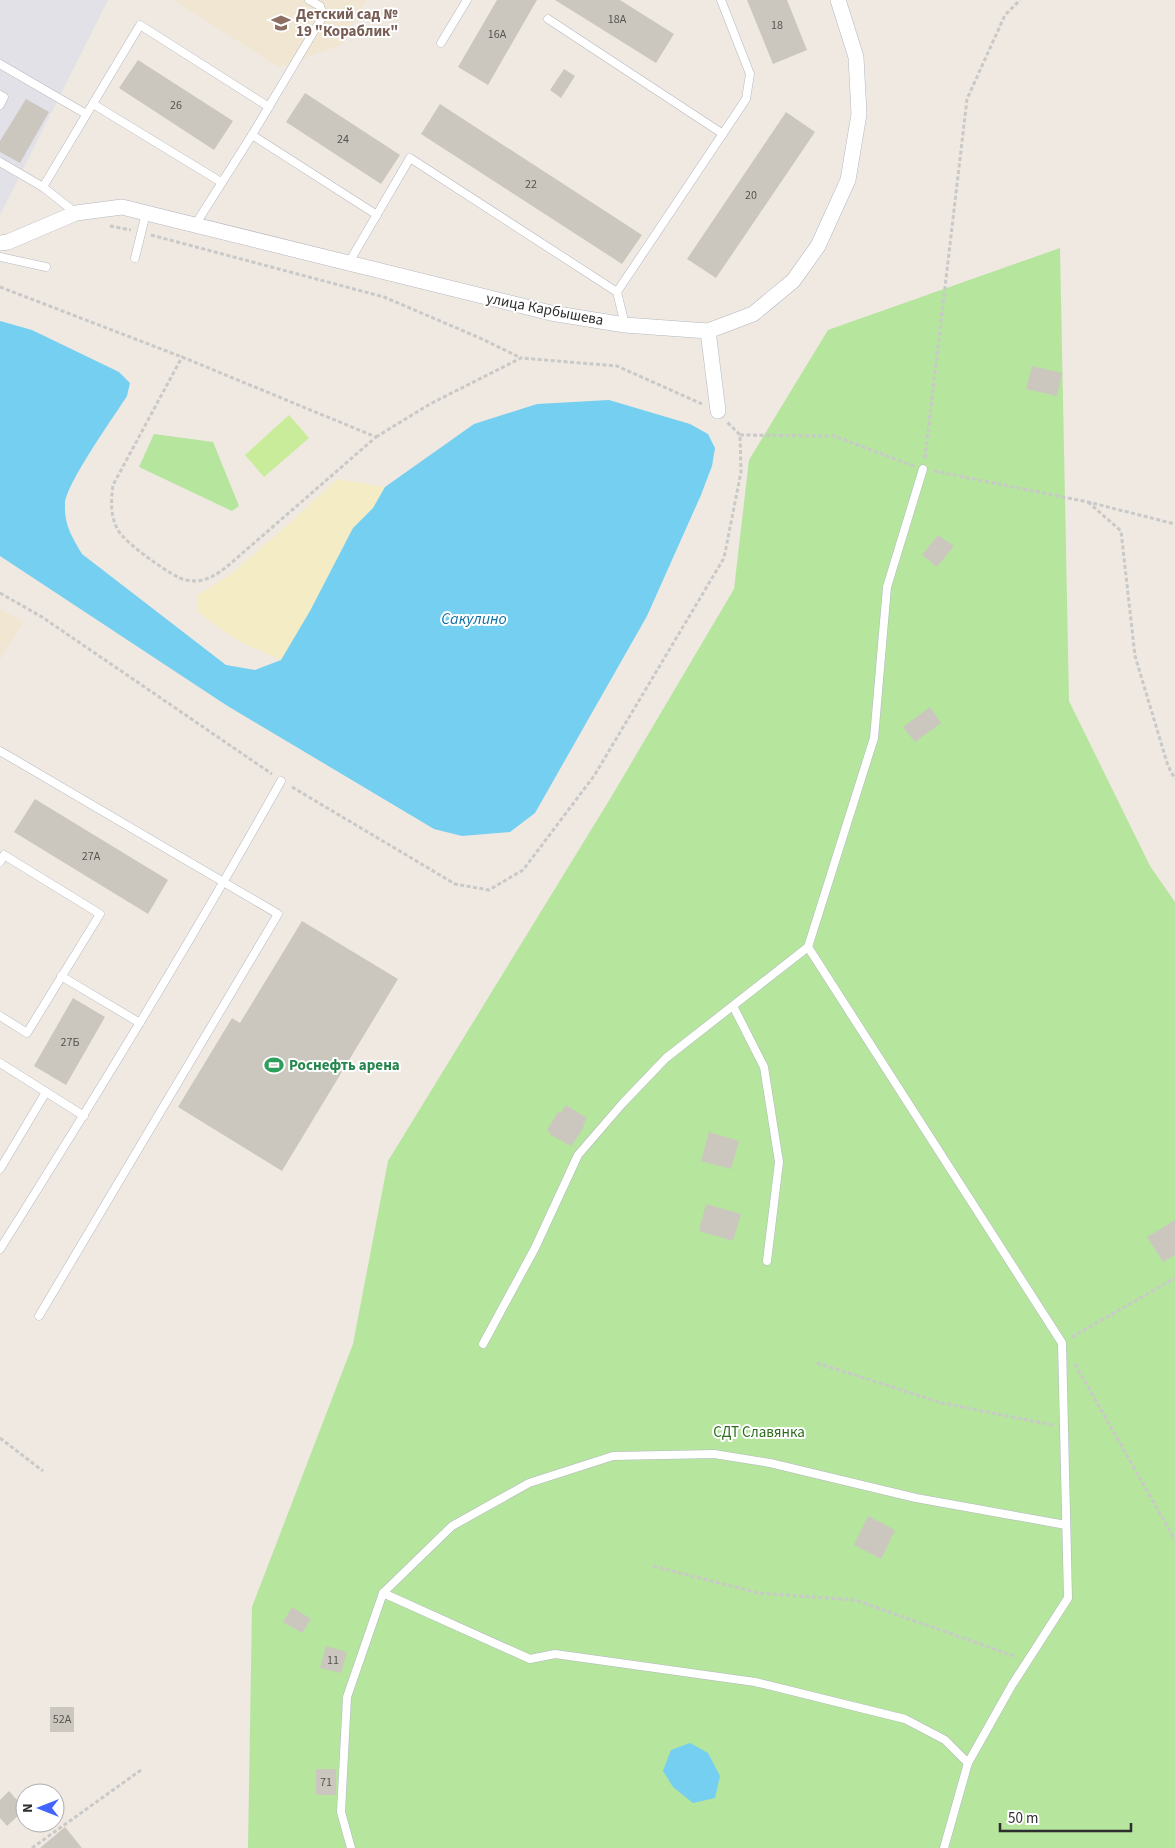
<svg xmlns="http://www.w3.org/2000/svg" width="1175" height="1848" font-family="'Source Sans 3',sans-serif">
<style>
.industrial{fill:#e3e1e8}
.education{fill:#f0e6d1}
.green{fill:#b6e59e}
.sand{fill:#f3ecc5}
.pitch{fill:#c9ec9a}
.water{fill:#75cff0}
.building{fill:#cbc7bf}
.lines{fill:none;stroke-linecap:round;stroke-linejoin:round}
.lane-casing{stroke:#b4b7c1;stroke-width:9}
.street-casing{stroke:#b4b7c1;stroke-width:16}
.path{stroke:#c9c9c9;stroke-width:3;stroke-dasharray:4 2.5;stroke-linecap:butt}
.lane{stroke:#fff;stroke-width:8}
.street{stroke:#fff;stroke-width:15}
.labels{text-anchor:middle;stroke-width:4;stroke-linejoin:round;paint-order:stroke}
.number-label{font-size:12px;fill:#555452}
.education-label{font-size:15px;font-weight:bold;fill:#785e54;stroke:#fff;text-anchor:start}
.street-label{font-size:15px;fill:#2e2e2e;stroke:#fff}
.leisure-label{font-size:15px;font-weight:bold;fill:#27864d;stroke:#fff;text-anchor:start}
.park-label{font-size:15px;fill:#2c6e1b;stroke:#fff}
.water-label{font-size:16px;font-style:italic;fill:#0d6fa3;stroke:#fff}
</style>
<rect width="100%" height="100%" fill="#efe9e1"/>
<!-- industrial -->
<polygon class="industrial" points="0,0 108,0 0,215"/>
<!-- education -->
<g class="education">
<polygon points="173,0 366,0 341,45 279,67"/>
<polygon points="0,609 23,622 0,660"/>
</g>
<!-- green -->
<g class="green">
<polygon points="1060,248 1069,701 1150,866 1175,902 1175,1848 248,1848 252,1607 353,1344 388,1161 610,799 734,589 749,460 828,330"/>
<polygon points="154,434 213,442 239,506 232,511 139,467"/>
</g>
<!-- sand -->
<polygon class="sand" points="337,479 385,487 373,508 353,528 310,611 281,660 238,641 198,612 198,595 230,575 292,521"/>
<!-- pitch -->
<polygon class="pitch" points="289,415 309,438 264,477 245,455"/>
<!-- water -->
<g class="water">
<path d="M 0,321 L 32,330 L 119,372 L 130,383 L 127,396 C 115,415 65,485 65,504 C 64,525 72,537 82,554 L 226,665 L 255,670 L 281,660 L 310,611 L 353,528 L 373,508 L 385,487 L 474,424 L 537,404 L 609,400 L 690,424 L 708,434 L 715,448 L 712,466 L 701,495 L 647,616 L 535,813 L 510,832 L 462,836 L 434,829 L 226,705 L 0,556 Z"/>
<polygon points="690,1743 708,1753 720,1776 715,1798 693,1803 673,1787 663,1771 671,1750"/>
</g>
<!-- building -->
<g class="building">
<polygon points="497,0 537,0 488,85 458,67"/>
<polygon points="555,0 620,0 674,34 656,63"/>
<polygon points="747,0 787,0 807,50 773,64"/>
<polygon points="138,60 233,121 214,150 119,88"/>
<polygon points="564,69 575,76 561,98 550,90"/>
<polygon points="305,93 400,155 381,184 286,122"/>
<polygon points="26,99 49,112 20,163 0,152 0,141"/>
<polygon points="440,104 642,235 622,264 421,134"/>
<polygon points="786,112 815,132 716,278 687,259"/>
<polygon points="1032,366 1062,373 1057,396 1026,389"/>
<polygon points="938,535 954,546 937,567 922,555"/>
<polygon points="930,707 941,723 915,742 903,727"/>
<polygon points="35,799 168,880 148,914 14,832"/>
<polygon points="302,921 398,979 282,1171 178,1107 232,1018 240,1023"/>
<polygon points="73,998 105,1017 66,1085 34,1066"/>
<polygon points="566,1105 587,1118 583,1126 584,1127 571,1146 549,1134 550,1132 547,1130 558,1112 561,1113"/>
<polygon points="709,1132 739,1141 731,1169 701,1161"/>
<polygon points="706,1204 741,1214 733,1241 699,1231"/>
<polygon points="1175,1220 1175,1255 1163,1262 1147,1237"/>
<polygon points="868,1516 895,1530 881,1559 854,1545"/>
<polygon points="292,1607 311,1619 302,1633 283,1622"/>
<polygon points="326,1646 347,1652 341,1673 320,1668"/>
<rect x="50" y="1707" width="24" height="25"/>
<rect x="316" y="1769" width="20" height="26"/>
<polygon points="9,1791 25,1809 7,1826 0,1818 0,1800"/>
<polygon points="65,1827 82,1848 40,1848"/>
</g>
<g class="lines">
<!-- lane casing -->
<g class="lane-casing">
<g id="lane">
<polyline points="548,19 723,134"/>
<polyline points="441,43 467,0"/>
<polyline points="0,64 86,114"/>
<polyline points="0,95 4,97 0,105"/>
<polyline points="93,104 221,182"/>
<polyline points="252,135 377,215"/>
<polyline points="0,162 43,187"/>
<polyline points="76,213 43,187 140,25 269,107"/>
<polyline points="195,225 252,135 323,16 320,6 309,0"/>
<polyline points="0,257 46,267"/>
<polyline points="135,258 146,213"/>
<polyline points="348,264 410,158 617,292"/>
<polyline points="625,325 617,292 746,99 750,74 721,0"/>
<polyline points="923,469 887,587 874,738 808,947 1062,1343 1068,1598 1012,1685 968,1763 944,1848"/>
<polyline points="0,751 278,914 39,1316"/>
<polyline points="0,862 4,855 100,914 27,1033 0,1016"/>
<polyline points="61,976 140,1023"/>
<polyline points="733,1006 764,1067 779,1162 767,1261"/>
<polyline points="0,1063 46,1092 0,1169"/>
<polyline points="46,1092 84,1116"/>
<path d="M 0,1249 C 97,1095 192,940 281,781"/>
<polyline points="483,1344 535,1248 578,1155 622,1104 666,1058 808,947"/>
<polyline points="383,1593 530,1659 555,1654 755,1682 905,1719 945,1740 968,1763"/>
<polyline points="351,1848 341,1812 347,1697 383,1593 452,1526 529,1483 613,1456 714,1454 770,1463 916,1498 1066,1525"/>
</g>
</g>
<!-- street casing -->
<g class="street-casing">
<g id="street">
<polyline points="0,243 8,242 76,213 122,207 551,313 625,325 708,331 753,314 793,281 818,246 848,180 859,114 856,57 838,0"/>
<polyline points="708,331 718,411"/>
</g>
</g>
<!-- path -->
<g class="path">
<polyline points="110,226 131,230"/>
<polyline points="151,235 384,297 480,338 521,358"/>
<polyline points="0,287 182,357"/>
<path d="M 182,357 L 376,437 L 230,564 C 220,572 210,580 196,581 C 191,581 182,580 178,577 C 165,571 124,542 118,530 C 110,516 111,501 113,485 Z"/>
<polyline points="740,435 834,436 914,466"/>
<polyline points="376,437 430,404 521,358 617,366 702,404"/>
<polyline points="925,458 967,99 1005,15 1020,0"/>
<polyline points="934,471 1088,502 1175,524"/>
<polyline points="1088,502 1121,531 1135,656 1168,766 1175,779"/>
<polyline points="0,593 42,617 272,774"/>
<polyline points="292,787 455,884 489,890 523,870 594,776 724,558 741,472 740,435 727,422"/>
<polyline points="1072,1337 1175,1278"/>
<polyline points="817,1363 942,1403 1053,1425"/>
<polyline points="1075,1364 1175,1540"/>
<polyline points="0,1438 43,1471"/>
<polyline points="653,1566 758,1593 855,1600 1017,1657"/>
<polyline points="32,1848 141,1770"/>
</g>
<!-- lane -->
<use href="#lane" class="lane"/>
<!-- street -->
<use href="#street" class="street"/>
</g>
<!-- icons -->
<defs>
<g id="school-bare" transform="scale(1.5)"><path d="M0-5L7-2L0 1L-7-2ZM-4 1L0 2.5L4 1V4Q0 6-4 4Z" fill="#8d6e63" stroke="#fff" stroke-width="2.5" paint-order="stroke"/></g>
<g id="stadium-bare" transform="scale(1.5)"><path d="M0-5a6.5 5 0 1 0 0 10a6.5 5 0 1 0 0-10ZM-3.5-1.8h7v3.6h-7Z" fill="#2e9e5b" stroke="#fff" stroke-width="2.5" paint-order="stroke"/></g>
</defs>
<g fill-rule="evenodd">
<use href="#school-bare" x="281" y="23"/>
<use href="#stadium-bare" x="274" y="1065"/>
</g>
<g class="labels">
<!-- number labels -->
<g class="number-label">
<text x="617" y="23">18А</text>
<text x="777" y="29">18</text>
<text x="497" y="38">16А</text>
<text x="176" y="109">26</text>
<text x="343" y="143">24</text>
<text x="531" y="188">22</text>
<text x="751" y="199">20</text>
<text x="91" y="860">27А</text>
<text x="70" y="1046">27Б</text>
<text x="333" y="1664">11</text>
<text x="62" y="1723">52А</text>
<text x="326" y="1786">71</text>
</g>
<!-- education labels -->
<g class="education-label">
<text x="296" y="19">Детский сад №<tspan x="296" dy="17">19 "Кораблик"</tspan></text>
</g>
<!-- street labels -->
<g class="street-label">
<text transform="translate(545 309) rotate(11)" y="5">улица Карбышева</text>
</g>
<!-- leisure labels -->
<g class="leisure-label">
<text x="289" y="1070">Роснефть арена</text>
</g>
<!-- park labels -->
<g class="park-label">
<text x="759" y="1437">СДТ Славянка</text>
</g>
<!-- water labels -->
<g class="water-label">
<text x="474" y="624">Сакулино</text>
</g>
</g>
<!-- north arrow -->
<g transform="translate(40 1808) rotate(270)"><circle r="24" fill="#ffffff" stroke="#ababab"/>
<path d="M0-4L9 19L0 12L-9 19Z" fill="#4264fb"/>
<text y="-8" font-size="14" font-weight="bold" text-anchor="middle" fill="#2e2e2e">N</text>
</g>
<!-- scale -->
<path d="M1000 1823v8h131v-8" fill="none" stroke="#2e2e2e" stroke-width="2.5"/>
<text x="1008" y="1823" font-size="15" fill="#2e2e2e" stroke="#ffffff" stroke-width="4" paint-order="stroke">50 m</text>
</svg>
